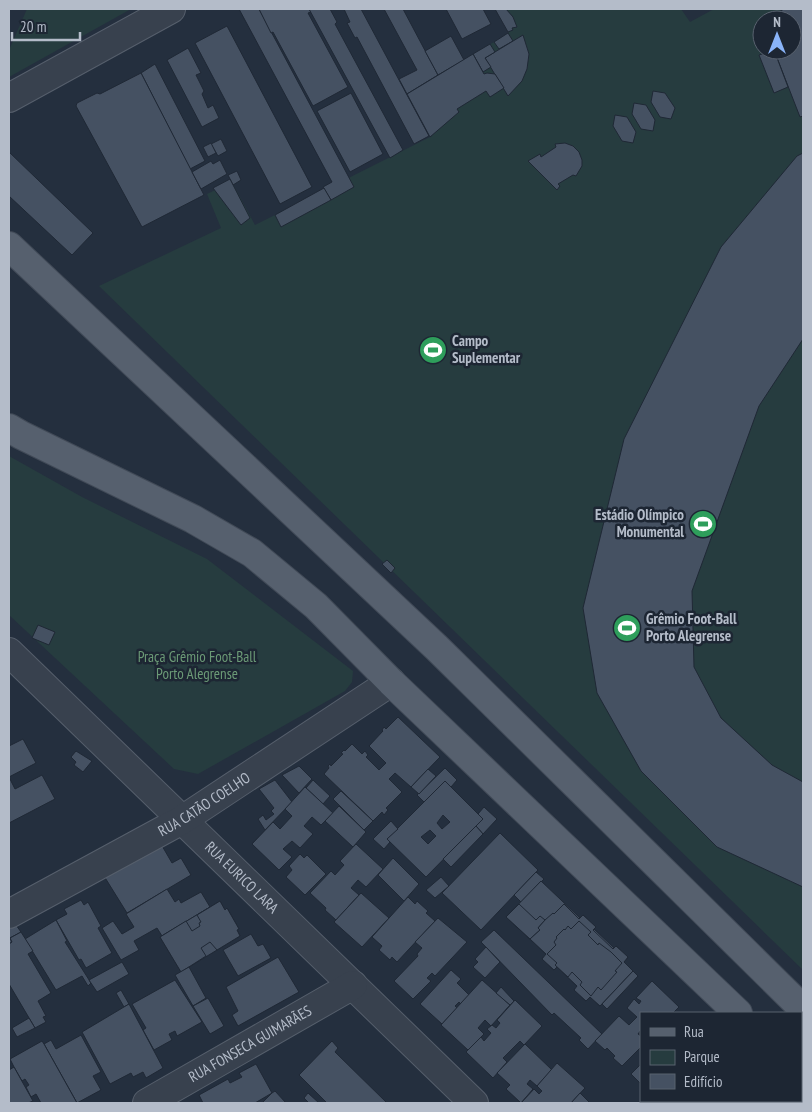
<svg xmlns="http://www.w3.org/2000/svg" width="812" height="1112" font-family="'PT Sans Narrow',sans-serif">
<style>
.green{fill:#263c3f;fill-rule:evenodd}
.building{fill:#455162;stroke:#1f2835;fill-rule:evenodd}
.lines{fill:none;stroke-linecap:round;stroke-linejoin:round}
.minor-casing{stroke:#565f6c;stroke-width:30}
.major-casing{stroke:#414a57;stroke-width:30}
.minor{stroke:#38414e;stroke-width:28}
.major{stroke:#56606e;stroke-width:28}
.labels{text-anchor:middle;stroke-width:5;stroke-linejoin:round;paint-order:stroke}
.poi-label{font-size:15px;font-weight:bold;fill:#b4bcc9;stroke:#1d2633;text-anchor:start}
.park-label{font-size:15px;fill:#6b9a76;stroke:#1d2633}
.street-label{font-size:15px;fill:#b4bcc9;stroke:#1d2633}
</style>
<rect width="100%" height="100%" fill="#242f3e"/>
<!-- green -->
<g class="green">
<polygon points="27,9 131,9 9,77 9,50"/>
<path d="M 496,9 L 681,9 L 690,22 L 714,9 L 803,9 L 803,970 L 99,286 L 221,228 L 207,194 L 232,182 L 255,225 L 432,136 L 407,94 L 509,33 ZM 762,20 L 792,20 L 792,50 L 762,50 Z"/>
<polygon points="9,456 82,497 207,559 353,671 352,682 345,691 198,774 174,769 9,615"/>
</g>
<!-- building -->
<g class="building">
<polygon points="239,9 259,9 354,187 331,200 323,187 332,182"/>
<polygon points="259,9 309,9 311,12 308,13 348,87 313,106 273,32 271,33"/>
<polygon points="309,9 330,9 337,22 335,24 403,150 390,158"/>
<polygon points="344,9 361,9 429,136 414,144 357,37 355,38 347,23 350,22"/>
<polygon points="384,9 403,9 438,75 407,94 399,79 417,70"/>
<polygon points="446,9 483,9 491,24 462,39"/>
<polygon points="495,9 506,9 513,17 517,27 512,28 513,30 508,32"/>
<polygon points="784,9 803,9 803,116 800,117 774,50 792,50 792,20 763,20 762,19 775,14"/>
<polygon points="227,26 312,187 280,204 195,43"/>
<polygon points="508,33 513,41 499,49 494,42"/>
<polygon points="523,35 529,54 527,69 522,81 508,96 485,58"/>
<polygon points="451,36 464,60 438,75 425,51"/>
<polygon points="490,44 495,52 485,58 491,67 483,72 473,54"/>
<polygon points="188,48 201,73 196,75 204,91 202,94 208,108 213,105 219,118 202,127 167,60"/>
<polygon points="774,50 788,87 774,93 759,55"/>
<polygon points="473,54 484,74 487,73 495,74 504,88 490,97 486,91 457,109 459,112 430,137 407,94"/>
<polygon points="155,64 205,161 190,169 141,73"/>
<polygon points="141,73 204,195 142,227 76,106 77,103 97,93 100,94"/>
<polygon points="653,91 665,93 675,108 671,119 660,117 651,102"/>
<polygon points="351,93 383,154 350,172 317,111"/>
<polygon points="634,103 646,105 655,120 653,131 641,129 632,114"/>
<polygon points="615,115 627,117 636,132 633,143 622,141 613,126"/>
<polygon points="221,139 227,151 218,156 211,144"/>
<polygon points="211,143 216,153 208,157 203,147"/>
<polygon points="565,143 573,146 579,152 582,160 582,166 576,176 573,175 558,184 560,186 557,190 528,161 540,154 541,157 556,147 555,144"/>
<polygon points="9,152 93,233 72,255 9,196"/>
<polygon points="803,153 803,339 759,406 692,591 694,667 721,718 772,765 803,782 803,887 717,847 641,771 597,693 583,608 624,439 721,247 797,156"/>
<polygon points="220,160 227,174 201,189 192,172 211,161 213,164"/>
<polygon points="237,171 241,180 233,185 228,175"/>
<polygon points="230,179 250,218 241,225 213,188"/>
<polygon points="324,188 331,200 281,227 275,215"/>
<polygon points="387,560 395,568 391,573 382,564"/>
<polygon points="38,625 55,632 49,645 32,638"/>
<polygon points="398,717 440,757 411,787 395,773 389,779 402,792 386,808 388,810 384,815 382,812 373,821 324,774 329,768 328,766 330,764 331,766 343,754 341,753 344,750 345,751 352,744 362,754 365,751 368,755 366,757 379,770 386,763 369,746 383,731 382,730 384,727 386,729"/>
<polygon points="23,739 36,763 9,777 15,789 42,775 55,799 9,823 9,746"/>
<polygon points="76,751 92,761 83,772 74,765 76,762 71,757"/>
<polygon points="299,766 312,779 299,793 282,775"/>
<polygon points="445,768 457,780 451,787 445,781 424,802 417,795"/>
<polygon points="428,769 436,776 419,794 411,787"/>
<polygon points="275,780 292,802 265,830 258,819 263,815 266,820 274,814 271,811 274,808 259,789"/>
<polygon points="313,780 330,796 323,804 306,788"/>
<path d="M 445,781 L 483,819 L 426,877 L 387,839 ZM 443,815 L 450,822 L 442,829 L 437,823 ZM 430,830 L 436,836 L 428,844 L 421,837 Z"/>
<polygon points="305,787 333,813 321,825 312,817 304,826 313,834 300,848 292,841 283,849 292,857 279,870 252,844 273,822 280,829 292,816 285,809"/>
<polygon points="341,791 373,821 364,830 333,799"/>
<polygon points="339,806 366,832 353,847 325,821"/>
<polygon points="484,807 497,819 483,834 476,826 483,819 478,814"/>
<polygon points="391,821 398,829 387,839 390,842 384,849 373,839"/>
<polygon points="476,826 483,834 451,867 443,859"/>
<polygon points="500,833 538,870 481,930 442,893"/>
<polygon points="161,844 172,863 181,858 191,875 127,913 104,876"/>
<polygon points="356,844 383,869 366,887 358,880 351,888 359,895 336,920 325,910 326,908 310,893 331,871 335,875 344,865 340,861"/>
<polygon points="300,854 304,858 307,855 326,874 305,895 286,877 292,870 289,866"/>
<polygon points="393,858 419,884 404,901 378,875"/>
<polygon points="536,872 544,879 521,902 514,895"/>
<polygon points="441,877 449,886 435,898 426,890"/>
<polygon points="541,881 580,918 583,915 596,927 594,929 614,948 616,946 628,957 624,962 638,976 607,1009 602,1004 600,1006 590,997 586,1001 574,990 577,986 557,967 554,970 542,959 546,954 506,917"/>
<polygon points="167,889 175,902 179,899 181,903 201,892 210,907 162,936 157,928 134,941 139,950 121,960 102,928 113,921 122,934 134,927 126,914"/>
<polygon points="361,893 389,918 362,947 334,922"/>
<polygon points="408,897 415,904 417,901 428,911 426,913 435,921 397,962 392,957 390,960 379,950 382,946 372,937"/>
<polygon points="81,900 84,905 88,902 101,926 98,928 112,953 86,968 81,959 79,960 56,920 67,914 64,909"/>
<polygon points="220,901 225,910 227,908 239,929 237,930 240,936 181,972 160,937"/>
<polygon points="220,901 225,910 227,908 239,929 237,930 240,936 217,950 210,942 201,948 206,956 181,972 160,937 186,921 192,931 200,926 199,923 201,922 197,915"/>
<polygon points="519,904 536,920 540,916 545,920 538,928 540,930 530,939 506,917"/>
<polygon points="564,904 579,919 583,915 596,927 593,930 613,949 616,946 628,957 624,962 633,971 600,1006 590,997 586,1001 574,990 577,986 557,967 554,970 542,959 546,954 530,939 540,930 538,928 545,920 553,913 554,914"/>
<polygon points="438,918 467,942 435,976 432,973 427,978 431,981 413,999 394,981 418,956 417,954 422,948 415,942"/>
<polygon points="56,920 67,941 65,942 91,983 88,986 82,976 56,990 25,939"/>
<polygon points="579,921 591,932 588,935 598,945 599,943 611,952 622,963 615,971 617,972 601,990 598,987 591,996 580,985 582,982 572,972 568,977 555,965 557,963 547,954 556,945 554,942 557,938 556,937 564,929 565,930 568,926 571,929"/>
<polygon points="16,925 21,932 10,938 12,942 9,944 9,929"/>
<polygon points="494,930 602,1034 588,1049 579,1040 581,1038 554,1013 552,1015 481,942"/>
<polygon points="21,932 33,951 28,954 51,993 38,1001 46,1016 43,1017 46,1022 35,1028 9,984 9,944 12,942 10,938"/>
<polygon points="251,934 258,946 263,944 271,958 238,976 223,950"/>
<polygon points="486,947 500,962 485,978 473,967 478,962 475,959"/>
<polygon points="278,957 299,992 238,1026 232,1015 238,1011 226,987"/>
<polygon points="122,962 129,974 97,992 89,980"/>
<polygon points="189,967 206,998 193,1006 175,975"/>
<polygon points="451,970 461,979 457,983 469,995 461,1004 459,1002 455,1006 457,1008 442,1024 420,1004"/>
<polygon points="633,971 638,976 607,1009 602,1004"/>
<polygon points="175,980 202,1022 177,1036 175,1031 169,1034 172,1040 154,1050 143,1030 146,1028 132,1004"/>
<polygon points="482,980 510,1005 491,1026 485,1020 478,1028 484,1034 468,1050 441,1025"/>
<polygon points="652,981 679,1007 673,1013 641,1013 641,1030 638,1034 641,1036 641,1047 622,1066 613,1058 615,1056 607,1048 605,1050 595,1041 619,1016 629,1025 637,1017 627,1008 634,999 639,1004 641,1001 636,998"/>
<polygon points="501,987 514,1001 510,1005 496,993"/>
<polygon points="121,990 129,1004 124,1007 116,993"/>
<polygon points="208,998 224,1026 210,1034 193,1006"/>
<polygon points="515,1000 542,1026 524,1045 520,1041 503,1058 507,1062 493,1078 466,1052 481,1037 484,1041 491,1033 487,1029 492,1025 496,1028 500,1023 497,1020"/>
<polygon points="129,1004 163,1068 146,1078 143,1072 133,1077 131,1073 110,1084 82,1032"/>
<polygon points="29,1018 35,1028 17,1037 12,1028"/>
<polygon points="81,1035 101,1072 93,1076 101,1090 77,1103 44,1044 51,1040 56,1049"/>
<polygon points="42,1041 44,1044 77,1103 41,1103 36,1094 31,1097 26,1087 29,1085 25,1079 22,1081 14,1067 10,1059"/>
<polygon points="332,1041 338,1048 335,1052 387,1103 327,1103 299,1075"/>
<polygon points="525,1044 552,1070 537,1086 530,1080 527,1084 533,1089 521,1103 506,1089 510,1085 497,1073"/>
<polygon points="557,1063 585,1088 571,1103 521,1103 534,1089 539,1094 542,1091 537,1086"/>
<polygon points="256,1064 272,1093 255,1103 203,1103 199,1095 228,1079 230,1083 242,1077 239,1073"/>
<polygon points="641,1064 641,1084 631,1074"/>
<polygon points="641,1064 641,1084 631,1074"/>
<polygon points="14,1067 33,1101 28,1103 9,1103 9,1070"/>
<polygon points="275,1091 286,1103 262,1103 272,1093"/>
<polygon points="308,1093 319,1103 309,1103 304,1098"/>
<polygon points="580,1093 590,1103 571,1103"/>
<polygon points="687,1101 739,1101 736,1103 685,1103"/>
<polygon points="739,1101 765,1101 767,1103 736,1103"/>
</g>
<g class="lines">
<!-- minor casing -->
<g class="minor-casing">
<g id="minor">
<polyline points="9,98 171,9"/>
<path id="s1" d="M 9,652 L 474,1103"/>
<path id="s2" d="M 9,914 L 182,820 L 391,682"/>
<path id="s3" d="M 147,1103 L 353,985"/>
</g>
</g>
<!-- major casing -->
<g class="major-casing">
<g id="major">
<polyline points="9,246 437,648 803,1009"/>
<polyline points="9,428 21,435 193,519 252,553 316,606 391,682 738,1013"/>
<polyline points="801,1082 803,1084"/>
</g>
</g>
<!-- minor -->
<use href="#minor" class="minor"/>
<!-- major -->
<use href="#major" class="major"/>
</g>
<!-- icons -->
<defs>
<g id="stadium-disc" transform="scale(1.4375)"><circle r="9.5" fill="#2e9e5b" stroke="#1d2633"/><path d="M0-5a6.5 5 0 1 0 0 10a6.5 5 0 1 0 0-10ZM-3.5-1.8h7v3.6h-7Z" fill="#fff"/></g>
</defs>
<g fill-rule="evenodd">
<use href="#stadium-disc" x="433" y="350"/>
<use href="#stadium-disc" x="703" y="524"/>
<use href="#stadium-disc" x="627" y="628"/>
</g>
<g class="labels">
<!-- poi labels -->
<g class="poi-label">
<text x="452" y="346">Campo<tspan x="452" dy="17">Suplementar</tspan></text>
<text x="684" y="520" text-anchor="end">Estádio Olímpico<tspan x="684" dy="17">Monumental</tspan></text>
<text x="646" y="624">Grêmio Foot-Ball<tspan x="646" dy="17">Porto Alegrense</tspan></text>
</g>
<!-- park labels -->
<g class="park-label">
<text x="197" y="662">Praça Grêmio Foot-Ball<tspan x="197" dy="17">Porto Alegrense</tspan></text>
</g>
<!-- street labels -->
<g class="street-label">
<text dy="5" stroke="none"><textPath href="#s2" startOffset="224">RUA CATÃO COELHO</textPath></text>
<text dy="5" stroke="none"><textPath href="#s1" startOffset="324">RUA EURICO LARA</textPath></text>
<text dy="5" stroke="none"><textPath href="#s3" startOffset="119">RUA FONSECA GUIMARÃES</textPath></text>
</g>
</g>
<!-- border -->
<rect width="812" height="1112" fill="none" stroke="#b4bcc9" stroke-width="20"/>
<!-- legend -->
<rect x="640" y="1012" width="162" height="90" fill="#1d2633" stroke="#59626f"/>
<rect x="650" y="1028" width="25" height="8" fill="#56606e" stroke="#59626f"/>
<text x="684" y="1037" font-size="15" fill="#b4bcc9">Rua</text>
<rect x="650" y="1050" width="25" height="15" fill="#263c3f" stroke="#59626f"/>
<text x="684" y="1062" font-size="15" fill="#b4bcc9">Parque</text>
<rect x="650" y="1074" width="25" height="15" fill="#455162" stroke="#59626f"/>
<text x="684" y="1087" font-size="15" fill="#b4bcc9">Edifício</text>
<!-- north arrow -->
<g transform="translate(777 35)"><circle r="24" fill="#1d2633" stroke="#59626f"/>
<path d="M0-4L9 19L0 12L-9 19Z" fill="#8ab4f8"/>
<text y="-8" font-size="14" font-weight="bold" text-anchor="middle" fill="#b4bcc9">N</text>
</g>
<!-- scale -->
<path d="M12 32v8h68v-8" fill="none" stroke="#b4bcc9" stroke-width="2.5"/>
<text x="20" y="32" font-size="15" fill="#b4bcc9" stroke="#1d2633" stroke-width="4" paint-order="stroke">20 m</text>
</svg>
